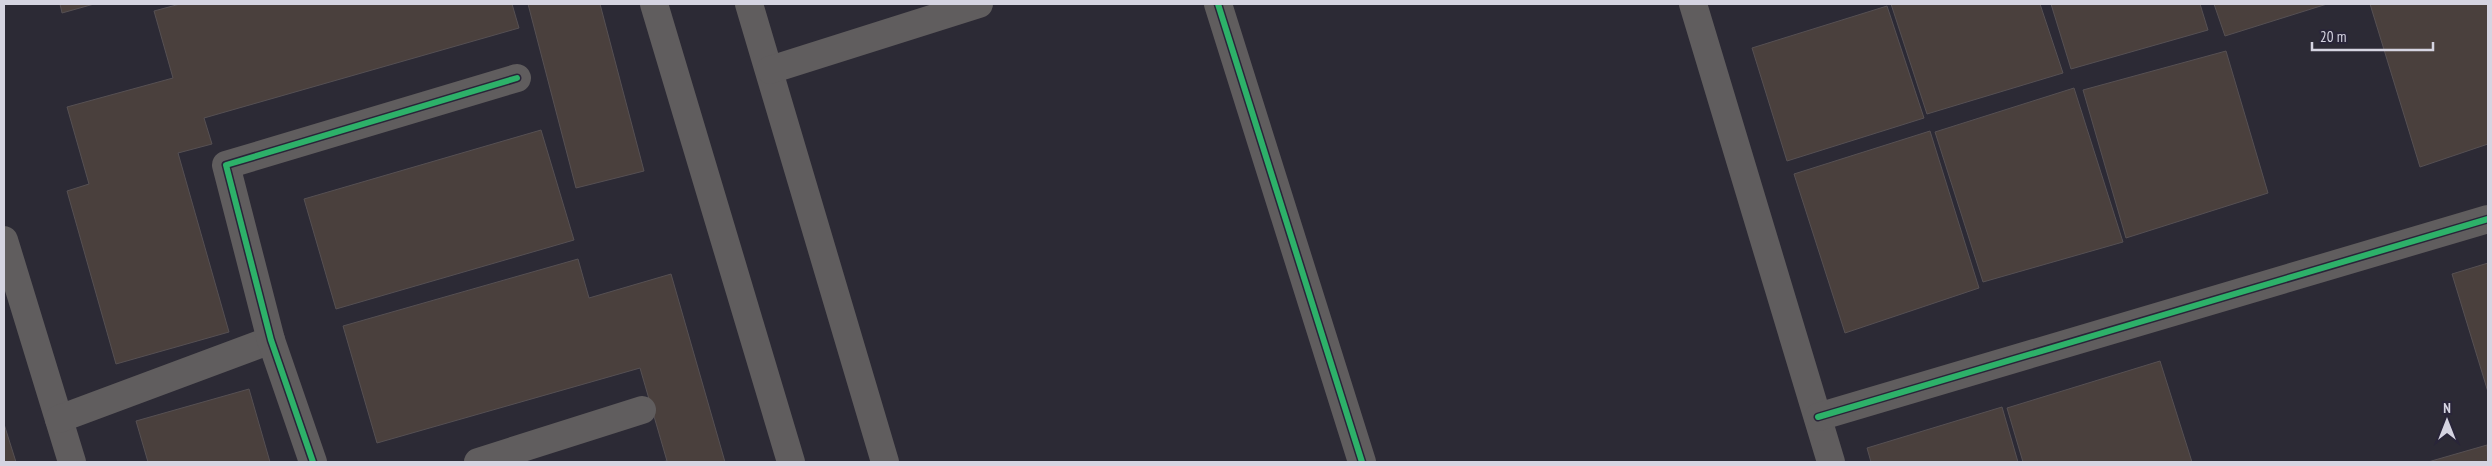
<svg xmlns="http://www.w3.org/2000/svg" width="2492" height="466" font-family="'PT Sans Narrow',sans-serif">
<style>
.building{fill:#4a403d;stroke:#565053}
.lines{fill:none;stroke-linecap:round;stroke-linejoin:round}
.minor{stroke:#605d5e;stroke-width:28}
.cycleway-casing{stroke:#292539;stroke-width:9}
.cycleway{stroke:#2db169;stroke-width:6}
</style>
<rect width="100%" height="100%" fill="#2c2a35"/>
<!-- building -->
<g class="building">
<polygon points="60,4 94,4 62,13"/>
<polygon points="180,4 512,4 519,28 204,118 212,144 178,153 229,332 116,364 67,191 89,184 67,107 173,78 154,11"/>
<polygon points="528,4 600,4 644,171 576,188"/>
<polygon points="1891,4 2040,4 2063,73 1927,114"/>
<polygon points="2051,4 2200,4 2208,30 2071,69"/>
<polygon points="2214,4 2327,4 2225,36"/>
<polygon points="2370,4 2488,4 2488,144 2420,167"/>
<polygon points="1887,6 1924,118 1787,161 1752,48"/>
<polygon points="2226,51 2268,193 2126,238 2083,90"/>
<polygon points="2074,88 2123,242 1983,282 1935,132"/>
<polygon points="541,130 574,240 336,309 304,199"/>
<polygon points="1930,131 1979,288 1845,333 1794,174"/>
<polygon points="578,259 589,298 671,274 725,462 661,462 667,461 640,368 377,443 343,326"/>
<polygon points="2488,263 2488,392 2452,274"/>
<polygon points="2160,361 2192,462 2023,462 2007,408"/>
<polygon points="249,389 270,462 148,462 136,421"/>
<polygon points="2002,407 2018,462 1871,462 1867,448"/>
<polygon points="4,424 16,462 4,462"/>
<polygon points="2487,445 2488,462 2428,462"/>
</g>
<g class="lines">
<!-- minor -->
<g class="minor">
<polyline points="654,4 791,462"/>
<polyline points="749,4 885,462"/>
<polyline points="1218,4 1362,462"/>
<polyline points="1693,4 1831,462"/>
<polyline points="770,70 979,4"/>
<polyline points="4,240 72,462"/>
<polyline points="1818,417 2488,219"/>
<polyline points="59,419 271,340"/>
<polyline points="313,462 271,340 226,165 517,78"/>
<polyline points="478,462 642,410"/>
</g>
<!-- cycleway casing -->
<g class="cycleway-casing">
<g id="cycleway">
<polyline points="1218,4 1362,462"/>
<polyline points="1818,417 2488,219"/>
<polyline points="313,462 271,340 226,165 517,78"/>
</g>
</g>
<!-- cycleway -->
<use href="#cycleway" class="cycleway"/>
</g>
<!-- border -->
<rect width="2492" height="466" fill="none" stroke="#d5d4e1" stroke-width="10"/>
<!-- north arrow -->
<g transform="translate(2447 421)" stroke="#292539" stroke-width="4" paint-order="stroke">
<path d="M0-4L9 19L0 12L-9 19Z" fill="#d5d4e1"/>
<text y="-8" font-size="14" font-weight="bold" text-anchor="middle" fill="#d5d4e1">N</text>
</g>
<!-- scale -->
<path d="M2312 42v8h121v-8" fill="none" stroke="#d5d4e1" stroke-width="2.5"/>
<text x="2320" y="42" font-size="15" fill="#d5d4e1" stroke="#292539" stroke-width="4" paint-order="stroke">20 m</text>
</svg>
